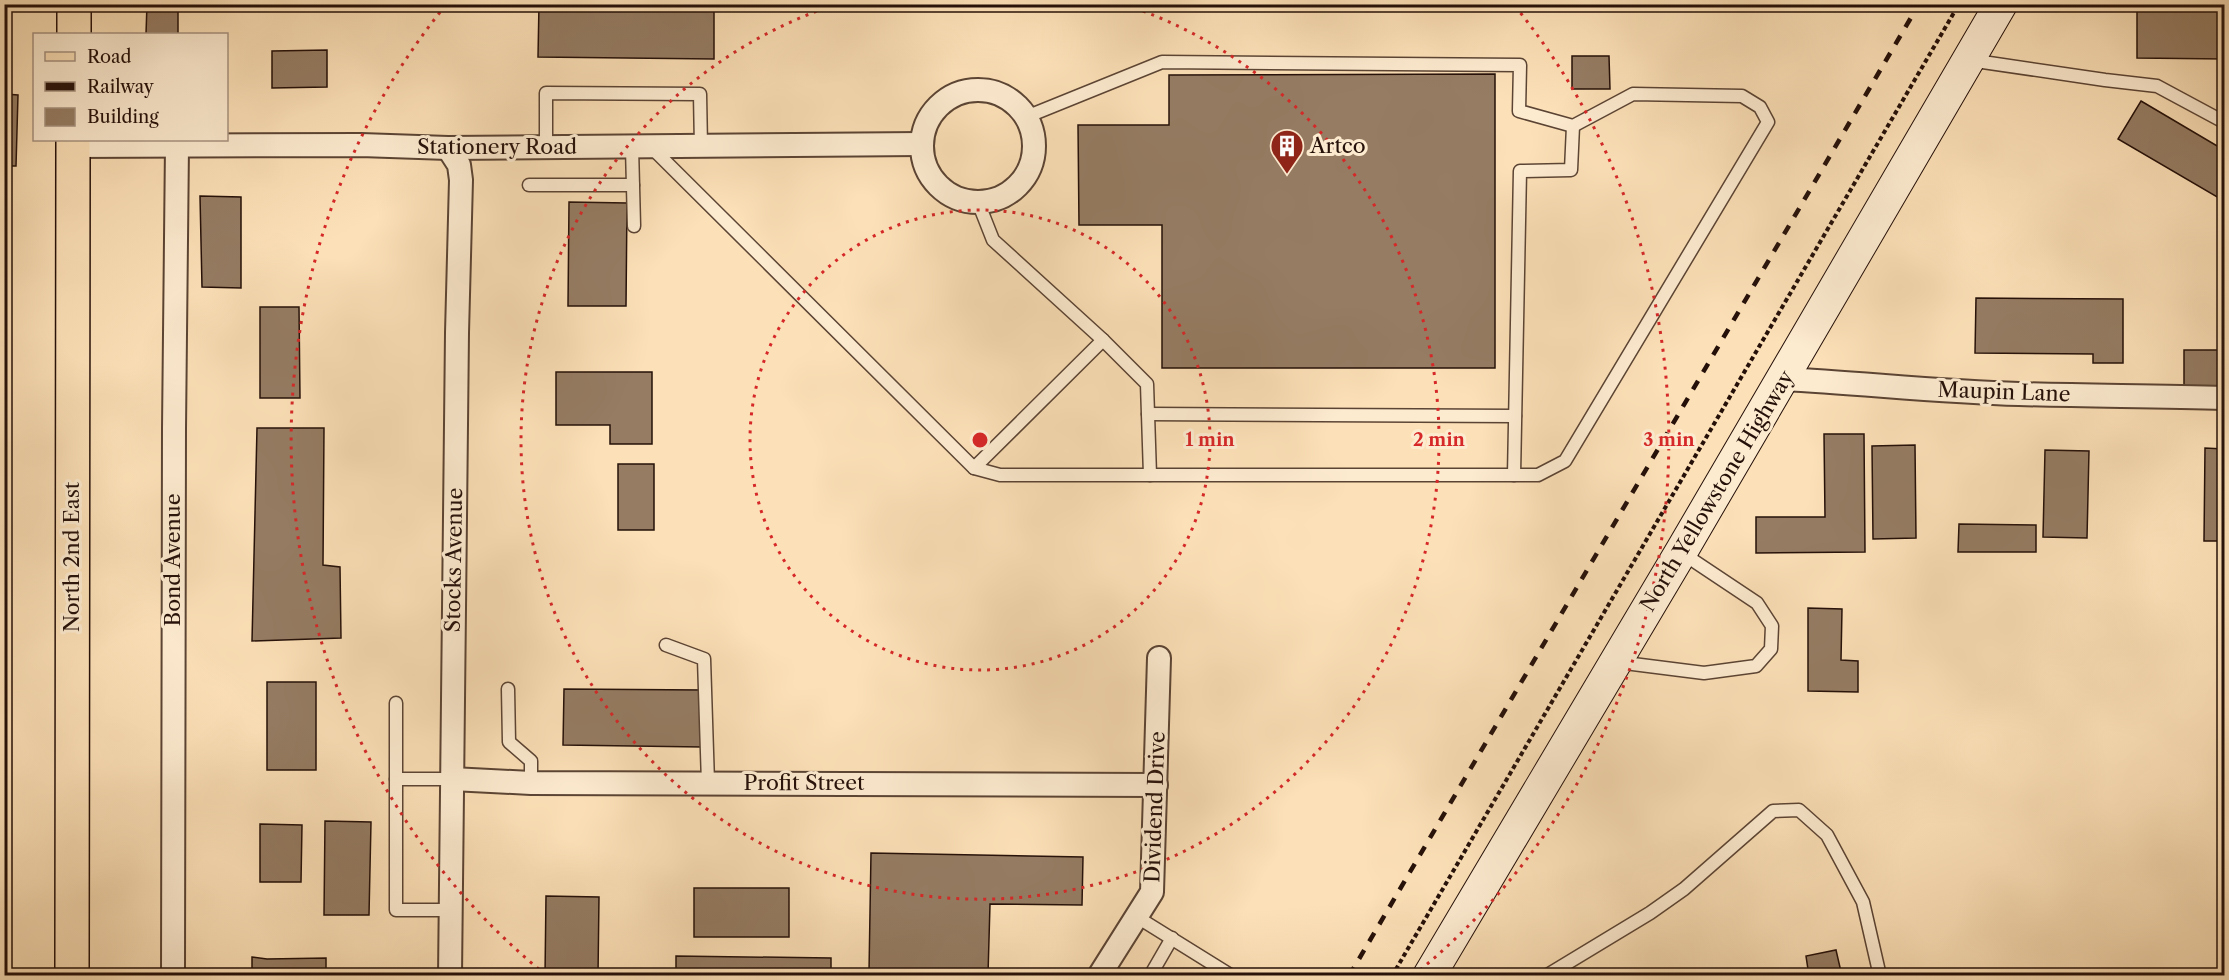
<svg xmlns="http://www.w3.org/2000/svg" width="2229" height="980" font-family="'Libre Caslon Text',serif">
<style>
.building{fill:#957c63;stroke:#251009;stroke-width:1.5}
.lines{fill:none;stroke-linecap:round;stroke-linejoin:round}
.service-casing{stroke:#5b4434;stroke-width:15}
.minor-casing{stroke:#5b4434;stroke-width:26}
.secondary-casing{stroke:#251009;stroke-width:34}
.primary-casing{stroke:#251009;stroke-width:36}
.path{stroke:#251009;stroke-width:4;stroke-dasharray:4.5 3;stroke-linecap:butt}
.service{stroke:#fdebd0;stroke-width:12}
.minor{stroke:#fdebd0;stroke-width:22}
.secondary{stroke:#fdebd0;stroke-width:32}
.primary{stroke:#fce0b7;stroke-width:33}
.rail{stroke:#251009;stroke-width:4.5;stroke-dasharray:10 10;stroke-linecap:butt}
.ring{fill:none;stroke:#d62828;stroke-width:3;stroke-dasharray:3 6}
.labels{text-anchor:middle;stroke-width:6;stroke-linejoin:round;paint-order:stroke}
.poi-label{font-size:21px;fill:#251009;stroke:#fdebd0;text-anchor:start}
.street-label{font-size:21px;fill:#251009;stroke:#fdebd0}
.centre{fill:#d62828;stroke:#fdebd0;stroke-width:3}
.ring-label{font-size:18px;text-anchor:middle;font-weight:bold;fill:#d62828;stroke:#fdebd0;stroke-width:6;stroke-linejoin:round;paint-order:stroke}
</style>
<rect width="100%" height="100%" fill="#fce0b7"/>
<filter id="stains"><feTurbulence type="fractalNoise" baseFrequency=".00333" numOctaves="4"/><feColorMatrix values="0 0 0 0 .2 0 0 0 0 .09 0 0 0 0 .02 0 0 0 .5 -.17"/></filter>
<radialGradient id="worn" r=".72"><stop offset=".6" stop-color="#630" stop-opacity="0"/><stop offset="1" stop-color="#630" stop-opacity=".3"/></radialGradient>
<!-- building -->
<g class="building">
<polygon points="147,4 178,4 178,34 146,34"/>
<polygon points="539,4 714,4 714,59 538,57"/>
<polygon points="2137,10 2224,11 2224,59 2137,58"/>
<polygon points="327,50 327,87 272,88 272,51"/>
<polygon points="1572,56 1609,56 1610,89 1572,89"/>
<polygon points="1495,74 1495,368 1162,368 1162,225 1079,225 1078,125 1169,125 1169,75"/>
<polygon points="4,94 18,95 16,166 4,166"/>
<polygon points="2141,101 2224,150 2224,201 2118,139"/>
<polygon points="200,196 241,197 241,288 202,287"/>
<polygon points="569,202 627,203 626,306 568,306"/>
<polygon points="1976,298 2123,299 2123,363 2093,363 2093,354 1975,353"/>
<polygon points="260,307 299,307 300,398 260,398"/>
<rect x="2184" y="350" width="40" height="40"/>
<polygon points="556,372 652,372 652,444 610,444 610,425 556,425"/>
<polygon points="2224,416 2224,541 2204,541 2205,448 2224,449"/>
<polygon points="257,428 324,428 323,565 340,567 341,638 252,641"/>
<polygon points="1824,434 1864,434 1865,552 1756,553 1756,517 1825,517"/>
<polygon points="1915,445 1916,538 1873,539 1872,446"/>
<polygon points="2045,450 2089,451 2087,538 2043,537"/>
<rect x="618" y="464" width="36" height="66"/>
<polygon points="1959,524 2036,525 2036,552 1958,552"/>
<polygon points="1808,608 1842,609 1841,660 1858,661 1858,692 1808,691"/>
<rect x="267" y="682" width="49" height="88"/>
<polygon points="564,689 703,690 702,747 563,745"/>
<polygon points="325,821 371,822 369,915 324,915"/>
<polygon points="260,824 302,825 301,882 260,882"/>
<polygon points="871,853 1083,857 1082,905 990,904 988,975 869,972"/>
<rect x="694" y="888" width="95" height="49"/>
<polygon points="546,896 599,897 598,976 545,976"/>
<polygon points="1836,950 1842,976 1809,976 1806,956"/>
<polygon points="676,956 831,958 831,976 676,976"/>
<polygon points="252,957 267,959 326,958 326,976 252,976"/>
</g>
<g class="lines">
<!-- service casing -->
<g class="service-casing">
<g id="service">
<polyline points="1969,60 2105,80 2157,86 2224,122"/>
<polyline points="546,147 546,93 700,94 701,147"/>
<polyline points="632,147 634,226"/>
<polyline points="651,147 974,468 1000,475 1538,475 1565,461 1768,122 1760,107 1742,96 1633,94 1573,126 1519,111 1520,65 1162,62 1026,117"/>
<polyline points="529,185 633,185"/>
<polyline points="978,202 993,240 1103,340 1147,384 1150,475"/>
<polyline points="1148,414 1515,416"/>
<polyline points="974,468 1103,340"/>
<polyline points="1514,475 1520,171 1571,170 1573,126"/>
<polyline points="666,645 704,659 708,783"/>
<polyline points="1617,662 1704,673 1756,666 1771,649 1772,626 1757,603 1682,553"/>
<polyline points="508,689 509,742 531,761 531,783"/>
<polyline points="396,703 396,910 450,910"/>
<polyline points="396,779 452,779"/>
<polyline points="1137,917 1232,976"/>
<polyline points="1150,976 1172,938"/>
<polyline points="1546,976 1650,913 1684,889 1773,811 1799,810 1827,835 1863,902 1880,976"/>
</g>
</g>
<!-- minor casing -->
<g class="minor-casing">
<g id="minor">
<circle cx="978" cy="146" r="56"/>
<polyline points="73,146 361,145 448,148 921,144"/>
<polyline points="448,148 459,165 461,180 457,333 450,976"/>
<path d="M 1783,379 C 1862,383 1940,392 2019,394 C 2088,396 2156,396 2224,398"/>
<polyline points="452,779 531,783 1156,785"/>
<polyline points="173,976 174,429 177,145"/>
<polyline points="1099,976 1152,892 1159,658"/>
</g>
</g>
<!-- secondary casing -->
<g class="secondary-casing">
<polyline id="secondary" points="1429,976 1681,552 2001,4"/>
</g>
<!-- primary casing -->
<g class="primary-casing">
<g id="primary">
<polyline points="74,34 74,4"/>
<polyline points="72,976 73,140"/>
</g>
</g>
<!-- path -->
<polyline class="path" points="1392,976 1959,4"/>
<!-- service -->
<use href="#service" class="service"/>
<!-- minor -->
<use href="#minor" class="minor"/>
<!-- secondary -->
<use href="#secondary" class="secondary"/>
<!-- primary -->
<use href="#primary" class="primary"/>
<!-- rail -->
<polyline class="rail" points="1349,976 1919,4"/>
</g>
<!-- distance rings -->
<g class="ring">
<circle cx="980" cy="440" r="230"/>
<path d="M1126 5A459 459 0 1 1 834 5"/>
<path d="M546 975A689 689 0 0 1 445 6M1515 6A689 689 0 0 1 1414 975"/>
</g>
<!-- icons -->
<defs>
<g id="building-pin" transform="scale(1.725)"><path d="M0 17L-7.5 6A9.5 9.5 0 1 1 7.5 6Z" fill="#8f2418" stroke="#fdebd0"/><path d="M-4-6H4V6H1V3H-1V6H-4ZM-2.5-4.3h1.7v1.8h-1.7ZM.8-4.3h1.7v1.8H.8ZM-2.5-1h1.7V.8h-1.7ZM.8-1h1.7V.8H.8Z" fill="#fff"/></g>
</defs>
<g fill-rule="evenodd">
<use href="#building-pin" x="1287" y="146"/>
</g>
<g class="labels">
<!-- poi labels -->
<g class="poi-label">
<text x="1310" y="153">Artco</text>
</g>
<!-- street labels -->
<g class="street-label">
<text x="497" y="154">Stationery Road</text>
<text transform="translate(2004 392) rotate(2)" y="7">Maupin Lane</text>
<text transform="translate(1717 491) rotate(-59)" y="7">North Yellowstone Highway</text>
<text transform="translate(72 557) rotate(-90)" y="7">North 2nd East</text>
<text transform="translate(173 560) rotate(-90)" y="7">Bond Avenue</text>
<text transform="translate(454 560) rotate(-89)" y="7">Stocks Avenue</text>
<text x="804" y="790">Profit Street</text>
<text transform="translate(1155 807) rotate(-88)" y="7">Dividend Drive</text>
</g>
</g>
<circle cx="980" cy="440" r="9" class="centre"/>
<g class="ring-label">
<text x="1210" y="446">1 min</text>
<text x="1439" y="446">2 min</text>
<text x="1669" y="446">3 min</text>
</g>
<!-- margin -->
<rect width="2229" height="980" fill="none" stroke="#fce0b7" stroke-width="24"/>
<rect x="6" y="6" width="2217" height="968" fill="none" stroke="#251009" stroke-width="3"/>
<rect x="12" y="12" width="2205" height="956" fill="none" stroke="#251009" stroke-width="1.5"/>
<!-- legend -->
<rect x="33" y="33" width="195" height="108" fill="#fdebd0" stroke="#a79380" stroke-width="1.5"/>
<rect x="45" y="52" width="30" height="9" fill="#fce0b7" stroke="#a79380" stroke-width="1.5"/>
<text x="87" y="63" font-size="18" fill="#251009">Road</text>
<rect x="45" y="82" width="30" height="9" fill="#251009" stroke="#a79380" stroke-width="1.5"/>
<text x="87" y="93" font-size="18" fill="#251009">Railway</text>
<rect x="45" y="108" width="30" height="18" fill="#957c63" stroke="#a79380" stroke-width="1.5"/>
<text x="87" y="123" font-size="18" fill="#251009">Building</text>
<rect width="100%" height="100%" filter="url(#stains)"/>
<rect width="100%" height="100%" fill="url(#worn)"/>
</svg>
